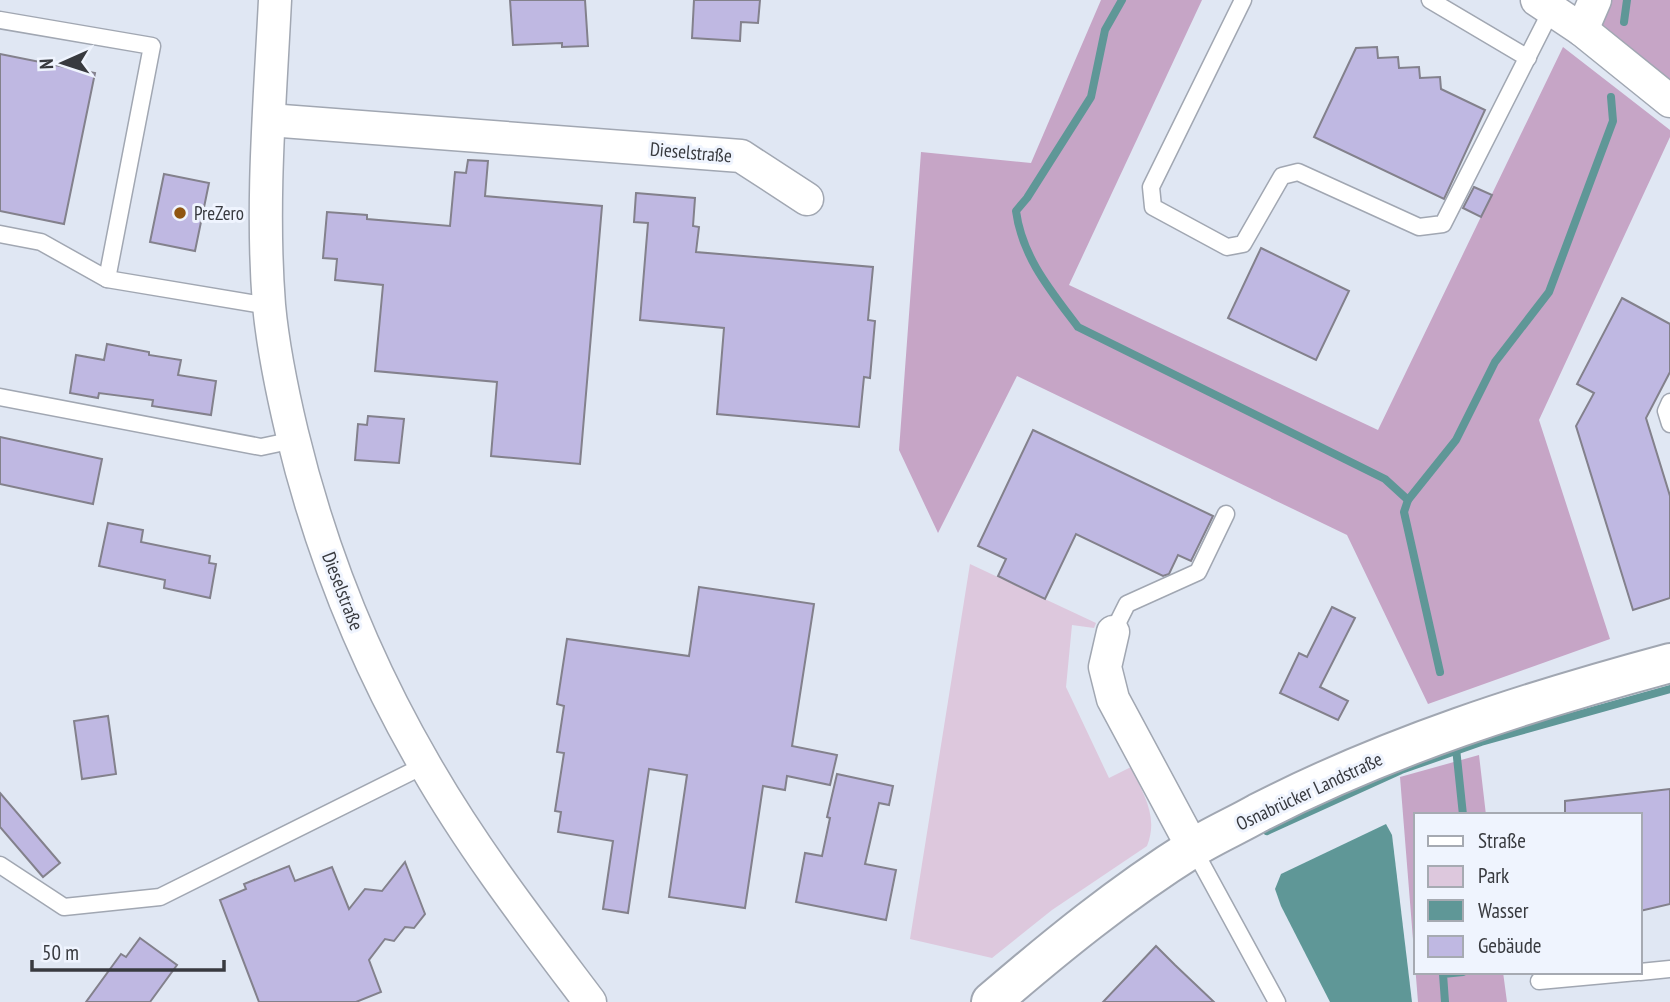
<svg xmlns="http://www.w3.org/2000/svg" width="1670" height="1002" font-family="'PT Sans Narrow',sans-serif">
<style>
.green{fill:#ddc8dd}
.forest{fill:#c6a5c6}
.water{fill:#5f9797}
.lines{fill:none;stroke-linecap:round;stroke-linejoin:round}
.stream{stroke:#5f9797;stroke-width:8}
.building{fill:#bfb8e2;stroke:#83818c;stroke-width:2}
.lane-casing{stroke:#a1a7b2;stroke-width:19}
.street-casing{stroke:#a1a7b2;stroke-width:35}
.secondary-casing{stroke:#a1a7b2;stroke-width:42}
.lane{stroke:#fff;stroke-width:16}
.street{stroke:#fff;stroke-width:32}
.secondary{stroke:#fff;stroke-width:38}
.poi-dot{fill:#905612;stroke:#eff4fe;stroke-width:2.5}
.labels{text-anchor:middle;stroke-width:6;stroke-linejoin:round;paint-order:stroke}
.street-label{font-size:19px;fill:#383a3f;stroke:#eff4fe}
.poi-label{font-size:19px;fill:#383a3f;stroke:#eff4fe;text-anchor:start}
</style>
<rect width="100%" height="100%" fill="#e0e7f3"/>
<!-- green -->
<path class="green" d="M 970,564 L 1096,623 L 1094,628 L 1072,625 L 1066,687 L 1109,778 L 1131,767 C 1143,794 1159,816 1147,846 L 1052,910 L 992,958 L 910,939 Z"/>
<!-- forest -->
<g class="forest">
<polygon points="1101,0 1202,0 1069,285 1378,430 1563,47 1670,130 1670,137 1539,420 1610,639 1428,704 1347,535 1017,376 938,533 899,450 921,152 1031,163"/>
<polygon points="1604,0 1670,0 1670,83 1593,22"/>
<polygon points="1479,755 1486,815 1416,815 1416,972 1503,972 1507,1002 1418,1002 1400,777"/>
</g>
<!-- water -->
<polygon class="water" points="1386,824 1392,835 1412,1002 1330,1002 1281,906 1275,889 1281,874"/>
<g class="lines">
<!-- stream -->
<g class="stream">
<path d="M 1122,0 L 1105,30 L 1091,97 L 1027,198 L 1016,211 C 1022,257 1051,291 1078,327 L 1385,479 L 1408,500"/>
<polyline points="1624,22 1627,0"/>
<polyline points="1440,672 1404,512 1408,500 1456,440 1495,362 1549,292 1613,121 1611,97"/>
<polyline points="1456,748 1463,815"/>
<polyline points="1267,831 1401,770 1481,742 1670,689"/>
<polyline points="1445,1002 1443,974 1463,972"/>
</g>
</g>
<!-- building -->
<g class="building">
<polygon points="510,0 585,0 588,46 562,47 562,43 513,45"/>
<polygon points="694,0 760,0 758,23 741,22 740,41 692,38"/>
<polygon points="1377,47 1378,58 1398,57 1399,68 1419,67 1420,78 1440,77 1441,89 1485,110 1444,199 1314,137 1356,48"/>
<polygon points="0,54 95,73 64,224 0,211"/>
<polygon points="468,160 488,161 485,196 602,206 580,464 491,456 497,382 375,371 383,285 335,280 337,259 323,258 327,212 367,215 367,219 450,226 455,172 466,173"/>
<polygon points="164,174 209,183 195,251 150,242"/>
<polygon points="1474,187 1492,195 1481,217 1463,208"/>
<polygon points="636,193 695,198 693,226 699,227 696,252 873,267 868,320 875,321 870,378 864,377 859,427 717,414 724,328 640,320 648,223 634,222"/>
<polygon points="1261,248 1349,291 1316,360 1228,318"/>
<polygon points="1622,298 1670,324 1670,372 1646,418 1670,496 1670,598 1633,610 1576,426 1594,393 1577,384"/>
<polygon points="107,344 149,352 149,355 181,360 178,375 216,381 211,415 152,406 153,400 99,393 98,398 70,393 76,355 104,360"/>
<polygon points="368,416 404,419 399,463 355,460 358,424 367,425"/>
<polygon points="1033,430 1213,516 1191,561 1178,555 1169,574 1163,576 1076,534 1045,599 998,576 1006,559 978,546"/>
<polygon points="0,437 102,459 93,504 0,484"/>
<polygon points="108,523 143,530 141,542 210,556 209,563 216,564 210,598 164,588 165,580 99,566"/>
<polygon points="699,587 814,604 792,746 837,755 830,785 787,776 785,790 763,786 745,908 669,897 687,775 649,769 628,913 603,909 613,841 558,832 561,812 555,811 564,753 557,752 564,706 557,704 567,639 689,656"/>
<polygon points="1332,607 1355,618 1320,687 1348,701 1338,720 1280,693 1299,653 1307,657"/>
<polygon points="108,716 116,774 82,779 74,721"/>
<polygon points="837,774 893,786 889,805 879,803 865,864 896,870 886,920 796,902 805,853 822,856 830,818 827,817"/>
<polygon points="1670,789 1670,904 1640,911 1640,815 1565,815 1565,801"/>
<polygon points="0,793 60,863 43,877 0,827"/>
<polygon points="405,862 425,914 414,928 405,927 394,941 385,939 369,960 381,992 356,1002 259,1002 220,900 246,889 244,884 289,866 295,881 332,867 349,909 365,889 382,891"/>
<polygon points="140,938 177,965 150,1002 86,1002 121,954 126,957"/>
<polygon points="1156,946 1175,965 1214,1002 1103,1002"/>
</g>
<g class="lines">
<!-- lane casing -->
<g class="lane-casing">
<g id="lane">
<polyline points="1243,0 1151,187 1153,207 1227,247 1243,244 1282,176 1298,172 1419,227 1443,224 1551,11"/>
<polyline points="1430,0 1528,58"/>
<polyline points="0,20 152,46 107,279"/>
<polyline points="0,234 41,242 107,279 269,306"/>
<polyline points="0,397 261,447 294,440"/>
<polyline points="1670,402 1666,411 1670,424"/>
<polyline points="1113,632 1127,604 1198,572 1226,514"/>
<polyline points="1193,848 1277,1002"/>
<polyline points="0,865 64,907 160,897 425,765"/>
<polyline points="1640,972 1670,969"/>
<polyline points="1539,981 1637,972"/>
</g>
</g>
<!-- street casing -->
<g class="street-casing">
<g id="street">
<path d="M 275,0 C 270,101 261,203 269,305 C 273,348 282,391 292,433 C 320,549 365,662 425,765 C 473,849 532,925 590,1002"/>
<polyline points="1537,0 1582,30 1670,101"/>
<polyline points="1582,30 1595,0"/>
<polyline points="269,120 741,156 807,199"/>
<polyline points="1113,632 1105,667 1113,699 1193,848"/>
</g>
</g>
<!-- secondary casing -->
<g class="secondary-casing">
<path id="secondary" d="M 991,1002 C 1055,947 1121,893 1193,848 C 1214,835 1237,825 1258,813 C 1388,746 1529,701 1670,663"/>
</g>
<!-- lane -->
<use href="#lane" class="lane"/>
<!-- street -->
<use href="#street" class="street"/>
<!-- secondary -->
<use href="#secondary" class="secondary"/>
</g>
<!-- markers -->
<circle class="poi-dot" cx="180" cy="213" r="7"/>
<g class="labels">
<!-- street labels -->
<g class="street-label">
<text transform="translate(691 152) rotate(5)" y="7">Dieselstraße</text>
<text transform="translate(343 591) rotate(69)" y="7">Dieselstraße</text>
<text transform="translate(1309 791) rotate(-25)" y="7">Osnabrücker Landstraße</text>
</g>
<!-- poi labels -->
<g class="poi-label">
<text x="194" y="220">PreZero</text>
</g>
</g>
<!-- legend -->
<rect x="1414" y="813" width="228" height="161" fill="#eff4fe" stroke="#a6aab2" stroke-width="2"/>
<rect x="1428" y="836" width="35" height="10" fill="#ffffff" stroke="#a6aab2" stroke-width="2"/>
<text x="1478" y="848" font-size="21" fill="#383a3f">Straße</text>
<rect x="1428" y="866" width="35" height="21" fill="#ddc8dd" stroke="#a6aab2" stroke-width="2"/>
<text x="1478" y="883" font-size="21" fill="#383a3f">Park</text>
<rect x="1428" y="900" width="35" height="21" fill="#5f9797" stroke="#a6aab2" stroke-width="2"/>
<text x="1478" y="918" font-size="21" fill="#383a3f">Wasser</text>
<rect x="1428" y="936" width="35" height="21" fill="#bfb8e2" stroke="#a6aab2" stroke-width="2"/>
<text x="1478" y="953" font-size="21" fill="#383a3f">Gebäude</text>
<!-- north arrow -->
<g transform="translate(63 63) rotate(267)" stroke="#eff4fe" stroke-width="5" paint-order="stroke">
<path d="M0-5L12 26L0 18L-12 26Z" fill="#383a3f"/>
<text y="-10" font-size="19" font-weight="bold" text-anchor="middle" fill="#383a3f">N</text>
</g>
<!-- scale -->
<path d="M32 960v10h192v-10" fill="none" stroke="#383a3f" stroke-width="3.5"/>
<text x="42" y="960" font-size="21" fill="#383a3f" stroke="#eff4fe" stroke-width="5" paint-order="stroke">50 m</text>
</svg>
